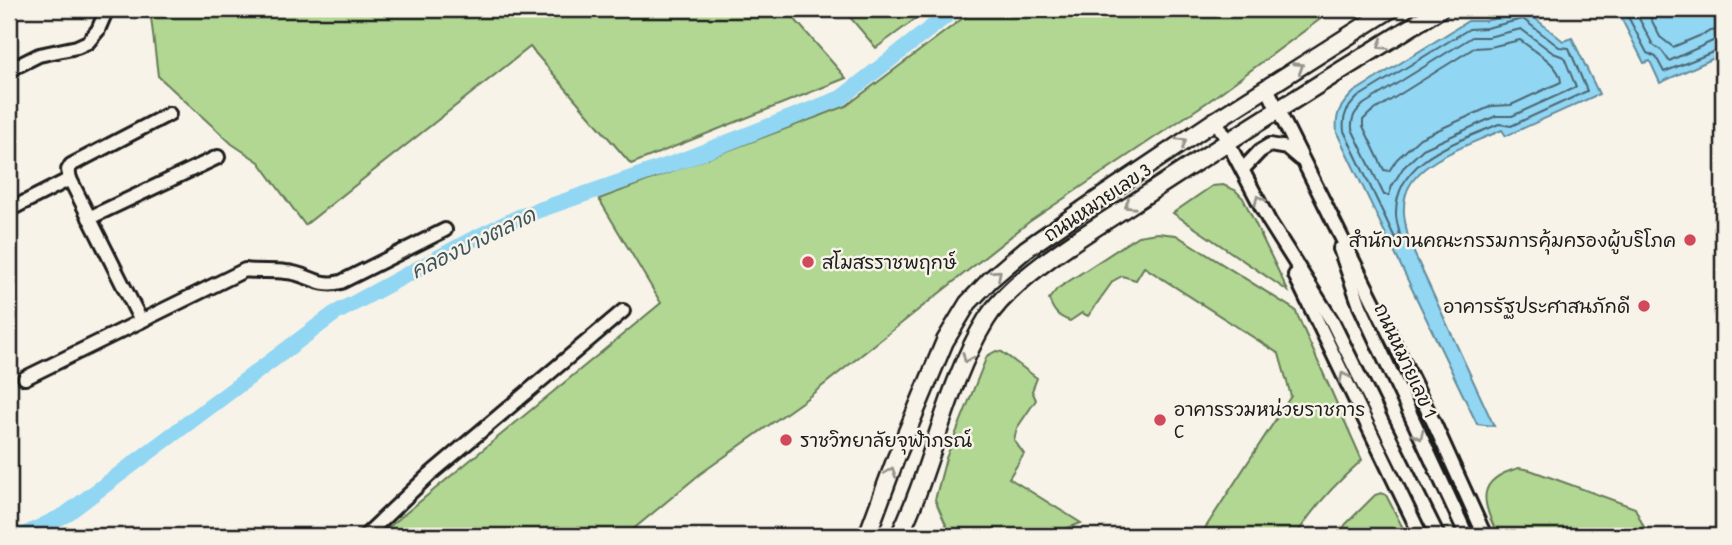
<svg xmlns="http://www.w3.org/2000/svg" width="1732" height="545" font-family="'Patrick Hand','Playpen Sans Thai',sans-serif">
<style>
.green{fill:#b1d793;stroke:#667a58;stroke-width:2}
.water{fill:#91d6f3;stroke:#628c9d;stroke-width:2}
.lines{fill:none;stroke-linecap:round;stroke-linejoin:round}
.shore{stroke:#4b6672;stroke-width:2}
.canal{stroke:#91d6f3;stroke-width:16}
.minor-casing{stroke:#1c1c1c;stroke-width:18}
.tertiary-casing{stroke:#1c1c1c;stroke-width:21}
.minor{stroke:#f7f3e8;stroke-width:12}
.tertiary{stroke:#f7f3e8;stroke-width:16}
.oneway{stroke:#94928c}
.poi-dot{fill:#d1495b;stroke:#f7f3e8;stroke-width:2.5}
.labels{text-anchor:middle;stroke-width:5;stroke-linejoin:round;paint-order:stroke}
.street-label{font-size:19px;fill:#1c1c1c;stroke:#f7f3e8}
.poi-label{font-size:19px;fill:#1c1c1c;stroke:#f7f3e8;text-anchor:start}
.water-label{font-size:21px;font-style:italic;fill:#3f545c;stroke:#f7f3e8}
</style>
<rect width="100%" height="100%" fill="#f7f3e8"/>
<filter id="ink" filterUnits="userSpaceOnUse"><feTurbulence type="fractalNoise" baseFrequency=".0143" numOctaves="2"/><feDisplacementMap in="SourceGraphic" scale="14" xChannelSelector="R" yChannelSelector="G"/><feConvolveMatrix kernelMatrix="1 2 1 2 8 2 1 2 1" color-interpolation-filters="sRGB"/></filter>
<g filter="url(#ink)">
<!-- green -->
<g class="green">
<polygon points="150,9 786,9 846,78 631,164 530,47 305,225 259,162 232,144 158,76"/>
<polygon points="843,9 929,9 876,48"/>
<polygon points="975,9 1334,9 1209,101 1029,222 806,399 700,474 625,536 378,536 661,303 599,199 846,106"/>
<polygon points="1223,185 1235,190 1243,198 1288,291 1173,213 1212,186"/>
<path d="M 1157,233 L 1176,235 L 1295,310 L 1362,460 C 1336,483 1313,507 1296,536 L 1200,536 L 1291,396 L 1279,354 L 1144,267 L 1136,280 L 1122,276 L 1113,281 L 1088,316 L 1082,313 L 1070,321 C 1058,317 1053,311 1049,299 L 1057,289 L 1138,236 Z"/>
<polygon points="996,351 1002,352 1037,378 1032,391 1036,400 1017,428 1014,440 1024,454 1009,478 1081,523 1049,535 1016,530 999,536 951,536 935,500 946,458 987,356"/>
<path d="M 1519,468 L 1530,470 L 1635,508 L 1648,536 L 1498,536 C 1483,503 1473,480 1519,468 Z"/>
<polygon points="1381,493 1386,495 1407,536 1338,536 1346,524 1375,495"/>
</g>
<!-- water -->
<g class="water">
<polygon points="1619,9 1723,9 1723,54 1660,83 1650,61 1644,63 1617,10"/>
<path d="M 1526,11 L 1563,41 L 1572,38 L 1599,94 L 1506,136 L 1502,130 C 1472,144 1416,160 1406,194 C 1401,210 1406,226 1409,242 L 1494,426 L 1477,424 L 1337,133 C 1335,113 1340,106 1354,92 L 1468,21 L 1485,21 Z"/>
</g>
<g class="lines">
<!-- shore -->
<g class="shore">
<polyline points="1624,9 1647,53 1656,57 1664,72 1723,48"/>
<polyline points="1634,9 1653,45 1662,51 1669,61 1715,40 1723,39"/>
<polyline points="1646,9 1660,37 1673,47 1711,31 1723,29"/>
<path d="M 1523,19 L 1559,47 L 1569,48 L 1587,91 L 1511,126 L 1499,124 C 1458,142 1395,159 1396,214 C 1396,221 1399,229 1400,235 L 1395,238 L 1344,131 C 1342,115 1347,108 1358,97 L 1469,29 L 1486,28 Z"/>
<path d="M 1521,29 L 1553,53 L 1564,57 L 1576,87 L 1512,116 L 1496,116 L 1423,149 L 1403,168 L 1392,186 L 1389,195 L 1384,195 L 1352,129 C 1351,117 1355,112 1364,104 L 1472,37 L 1488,37 Z"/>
<path d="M 1520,40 C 1534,51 1560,64 1561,82 L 1511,105 L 1492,106 L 1420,138 L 1397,159 L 1389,171 L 1384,170 L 1363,126 L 1363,120 L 1370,113 L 1474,48 L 1490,47 Z"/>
</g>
<!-- canal -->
<polyline class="canal" points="22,536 65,515 334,314 469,241 519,217 683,160 841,98 955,9"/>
<!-- minor casing -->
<g class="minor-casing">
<g id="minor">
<polyline points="9,70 39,55 77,47 88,42 98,30 107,9"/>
<polyline points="1267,88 1433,421 1485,536"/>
<polyline points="1216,120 1269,221 1332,321 1438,536"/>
<polyline points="1243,169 1260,151 1270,145 1287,148 1300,159"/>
<polyline points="70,179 68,170 71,165 169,114"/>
<polyline points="9,210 70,179 141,321"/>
<polyline points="89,218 218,157"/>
<polyline points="1340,249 1360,306 1467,536"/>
<polyline points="1295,275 1421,536"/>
<path d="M 25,378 L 245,270 C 259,272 272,270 286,272 C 308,273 317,288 341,282 L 445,230"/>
<polyline points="365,536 428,476 623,311"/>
</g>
</g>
<!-- tertiary casing -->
<g class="tertiary-casing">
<g id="tertiary">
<polyline points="867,536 896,458 945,341 968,303 990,280 1026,249 1104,195 1216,120 1391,9"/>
<path d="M 899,536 C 933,467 945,387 986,320 C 1012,277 1092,230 1135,202 C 1235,136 1338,72 1440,9"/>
</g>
</g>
<!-- minor -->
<use href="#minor" class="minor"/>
<!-- tertiary -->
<use href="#tertiary" class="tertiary"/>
</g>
<!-- one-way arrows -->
<defs><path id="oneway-chevron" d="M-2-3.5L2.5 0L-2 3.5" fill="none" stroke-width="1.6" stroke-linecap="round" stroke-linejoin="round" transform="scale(1.75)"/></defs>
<g class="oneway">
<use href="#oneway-chevron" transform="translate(1382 45) rotate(148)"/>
<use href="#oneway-chevron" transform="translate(1299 67) rotate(-33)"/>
<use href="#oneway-chevron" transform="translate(1182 142) rotate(-34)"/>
<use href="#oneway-chevron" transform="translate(1259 200) rotate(-116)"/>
<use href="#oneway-chevron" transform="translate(1129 205) rotate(147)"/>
<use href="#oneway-chevron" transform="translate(997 274) rotate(-42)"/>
<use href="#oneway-chevron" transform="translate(967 358) rotate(114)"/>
<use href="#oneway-chevron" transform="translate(1344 377) rotate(-116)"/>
<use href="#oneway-chevron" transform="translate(1419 435) rotate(65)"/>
<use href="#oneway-chevron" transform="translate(891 472) rotate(-71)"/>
</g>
</g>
<!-- markers -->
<g class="poi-dot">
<circle cx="1690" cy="240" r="7"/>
<circle cx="808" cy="262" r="7"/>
<circle cx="1644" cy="306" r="7"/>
<circle cx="1160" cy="420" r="7"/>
<circle cx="786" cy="440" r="7"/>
</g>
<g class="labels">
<!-- street labels -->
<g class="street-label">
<text transform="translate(1097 202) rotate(-34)" y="7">ถนนหมายเลข 3</text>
<text transform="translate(1406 360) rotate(65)" y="7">ถนนหมายเลข 1</text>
</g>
<!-- poi labels -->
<g class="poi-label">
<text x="1676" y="247" text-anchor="end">สำนักงานคณะกรรมการคุ้มครองผู้บริโภค</text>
<text x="822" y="269">สโมสรราชพฤกษ์</text>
<text x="1630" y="313" text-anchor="end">อาคารรัฐประศาสนภักดี</text>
<text x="1174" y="416">อาคารรวมหน่วยราชการ<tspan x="1174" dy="22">C</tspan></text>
<text x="800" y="447">ราชวิทยาลัยจุฬาภรณ์</text>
</g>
<!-- water labels -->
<g class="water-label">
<text transform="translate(473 243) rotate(-26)" y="7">คลองบางตลาด</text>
</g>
</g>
<!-- margin -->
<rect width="1732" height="545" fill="none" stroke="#f7f3e8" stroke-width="35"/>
<rect x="18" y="18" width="1697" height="510" fill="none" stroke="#1c1c1c" stroke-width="2.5" filter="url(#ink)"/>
</svg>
